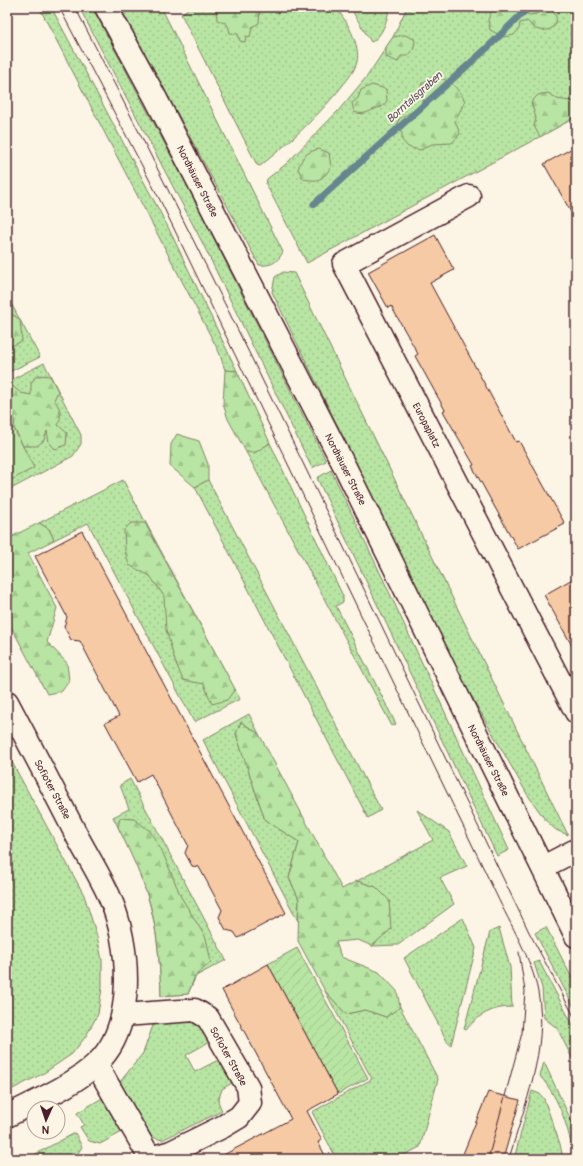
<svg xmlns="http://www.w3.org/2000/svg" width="583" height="1166" font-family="Pangolin,sans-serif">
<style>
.grass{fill:url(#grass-dots);stroke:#818267}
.forest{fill:url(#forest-firs);stroke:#818267}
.garden{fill:url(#garden-furrows);stroke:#818267}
.pitch{fill:#b8e5a3;stroke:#818267}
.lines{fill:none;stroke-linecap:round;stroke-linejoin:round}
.stream{stroke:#66858e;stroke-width:7}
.building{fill:#f5caa4;stroke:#4a1f2b}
.minor-casing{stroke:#4a1f2b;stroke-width:25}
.major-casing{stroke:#4a1f2b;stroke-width:25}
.minor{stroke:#fcf5e5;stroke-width:22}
.major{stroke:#fcf5e5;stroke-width:22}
.tram{stroke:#4a1f2b;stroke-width:1}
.labels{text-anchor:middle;stroke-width:3.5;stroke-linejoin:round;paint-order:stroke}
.street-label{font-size:10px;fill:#4a1f2b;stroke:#fcf5e5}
.water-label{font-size:11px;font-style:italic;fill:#58525d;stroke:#fcf5e5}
</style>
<defs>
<pattern id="grass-dots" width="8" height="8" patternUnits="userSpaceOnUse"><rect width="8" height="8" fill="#b8e5a3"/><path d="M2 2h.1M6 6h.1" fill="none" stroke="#a0c48c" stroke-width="1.8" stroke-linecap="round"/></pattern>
<pattern id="forest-firs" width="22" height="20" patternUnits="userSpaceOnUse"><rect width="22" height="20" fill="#b8e5a3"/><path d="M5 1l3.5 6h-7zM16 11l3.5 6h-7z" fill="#a0c48c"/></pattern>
<pattern id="garden-furrows" width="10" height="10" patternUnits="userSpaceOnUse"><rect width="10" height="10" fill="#b8e5a3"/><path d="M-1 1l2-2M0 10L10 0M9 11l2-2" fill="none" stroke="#a0c48c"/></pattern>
</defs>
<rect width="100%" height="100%" fill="#fcf5e5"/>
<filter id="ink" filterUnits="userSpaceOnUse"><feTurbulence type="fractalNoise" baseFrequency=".025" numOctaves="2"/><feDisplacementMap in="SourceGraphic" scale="8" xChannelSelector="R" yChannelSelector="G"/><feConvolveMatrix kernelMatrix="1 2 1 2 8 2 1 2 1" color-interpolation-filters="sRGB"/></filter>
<g filter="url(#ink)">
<!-- grass -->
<g class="grass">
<polygon points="39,7 51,7 168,227 237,371 225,370 219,352"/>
<polygon points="79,7 92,7 191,193 326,461 312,468 202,242"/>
<path d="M 120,7 L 161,7 L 283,252 C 277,263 271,266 259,265 Z"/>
<path d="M 190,7 L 335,7 C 346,19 361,45 357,62 C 354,73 345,82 339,90 C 315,119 289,143 260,166 L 257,165 L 181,14 Z"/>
<path d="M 389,7 C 389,17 381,39 371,42 L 354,14 L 353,9 Z"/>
<polygon points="407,7 576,7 576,117 307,263 266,184 267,179 286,164 338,111 368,75 393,37"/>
<polygon points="283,272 294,273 568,835 556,830 546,821 527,794 460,676 272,292 275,277"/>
<polygon points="7,296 40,357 7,373"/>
<polygon points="44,363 81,435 81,444 73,456 7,491 7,382"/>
<polygon points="270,443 343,596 343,602 336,606 396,724 392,726 246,452 256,452"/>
<polygon points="331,470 384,581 509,850 497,856 317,478"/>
<polygon points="123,480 240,699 194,722 88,523 54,540 49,529 39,523"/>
<polygon points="208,480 381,810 368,818 195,487"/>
<polygon points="249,714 259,734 241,722 236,734 265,820 299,842 289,878 299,899 298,921 203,740"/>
<polygon points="7,753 84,895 97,936 102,960 102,988 98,1014 86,1036 72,1054 44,1073 7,1092"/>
<path d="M 130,779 L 226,960 L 196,976 L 188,994 L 161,996 C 160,966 158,935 150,905 C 142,874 127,845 113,817 L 129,809 L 120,785 Z"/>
<polygon points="417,810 449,832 467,866 440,878 454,904 398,945 372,946 391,929 376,887 357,881 433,840"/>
<polygon points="463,918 476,948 451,1045 448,1043 404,958"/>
<polygon points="546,927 576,986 576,1011 535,933"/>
<path d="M 499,928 L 510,967 L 512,1007 C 492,1007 478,1015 466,1030 L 464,1029 L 490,932 Z"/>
<polygon points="539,961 576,1031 576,1066 557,1028 544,1018 542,988 534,963"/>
<polygon points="325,991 346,1014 365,1010 386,1017 400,1007 438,1079 420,1147 396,1159 330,1159 335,1156 312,1112 372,1079"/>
<path d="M 156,1017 C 185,1017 195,1011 211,1041 L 186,1055 L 195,1072 L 220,1059 L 232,1083 L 222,1089 L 218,1101 L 222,1111 L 162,1140 L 148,1136 L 120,1082 L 143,1053 Z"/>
<path d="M 544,1062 L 576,1131 L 576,1159 L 574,1159 C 569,1129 560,1099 540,1076 Z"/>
<polygon points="532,1091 540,1094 544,1099 560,1144 563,1159 514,1159"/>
<polygon points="104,1097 122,1132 100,1144 89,1141 80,1127 84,1125 77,1113"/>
<polygon points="75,1133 82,1147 74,1159 26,1159"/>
</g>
<!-- forest -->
<g class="forest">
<path d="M 213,7 L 260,7 L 259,23 L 252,27 L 250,37 L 246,36 L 245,42 L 240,41 L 238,34 L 230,33 C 227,21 228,25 217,20 L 216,10 Z"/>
<path d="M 493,7 L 516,7 L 529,15 L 537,14 L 540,9 L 548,7 C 565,19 554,35 536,29 C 532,28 531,23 527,21 L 520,23 L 519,29 L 514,35 L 504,37 L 490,30 L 488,20 Z"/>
<polygon points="405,35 414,39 415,42 413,50 408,56 401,56 398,62 386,57 386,47 393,37"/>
<path d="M 432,77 C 450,78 456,86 465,101 L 455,121 L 460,134 L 452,143 L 432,144 L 420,150 L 408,147 L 402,140 L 402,134 L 397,124 L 399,119 L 411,112 L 422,110 L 426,107 L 423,98 L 419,94 L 422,83 Z"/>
<path d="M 372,85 L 386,89 L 387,101 L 382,107 C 371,108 367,117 354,112 L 352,103 L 358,98 L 361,90 Z"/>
<polygon points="548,93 557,99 576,102 576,117 540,137 534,126 536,118 531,102 538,95"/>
<path d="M 319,149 L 329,153 L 331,167 C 322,180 319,182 303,179 L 298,169 C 302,157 306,152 319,149 Z"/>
<polygon points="7,310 20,320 22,341 14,345 7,346"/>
<polygon points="225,370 237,371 270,443 256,452 246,452 228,419 223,404"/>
<path d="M 37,375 L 50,376 L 58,391 L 54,400 C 61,408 62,416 58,425 L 67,433 L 66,445 L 55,449 L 49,442 L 47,431 L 44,440 L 37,446 L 23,446 L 14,428 L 15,420 L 7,408 L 7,387 L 11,385 L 21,393 L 31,395 L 31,383 Z"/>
<polygon points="177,434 199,441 208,464 208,480 195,487 170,466 171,444"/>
<polygon points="39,523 49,529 54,540 28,553 57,608 47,642 67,663 69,681 62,691 47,694 7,619 7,539"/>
<polygon points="131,523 145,523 235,689 227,700 212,704 204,684 183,680 175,661 166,630 164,596 150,576 129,565 125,551 124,530"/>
<polygon points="241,722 259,734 342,889 357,881 376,887 389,900 391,929 372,946 358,940 336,942 341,957 379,972 397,991 400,1007 386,1017 365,1010 346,1014 325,991 298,941 299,899 289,878 299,842 265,820 236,734"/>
<path d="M 120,818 L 134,819 L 150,831 L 163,853 L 181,897 L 206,938 L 211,962 L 195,976 L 188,994 L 161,996 C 160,966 158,934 150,904 C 142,877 130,852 118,827 Z"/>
</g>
<!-- garden -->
<polygon class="garden" points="297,948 368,1078 338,1094 268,964"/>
<!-- pitch -->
<polygon class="pitch" points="7,415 34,468 7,482"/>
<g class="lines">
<!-- stream -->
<polyline class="stream" points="314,204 487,48 529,7"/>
</g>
<!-- building -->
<g class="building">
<polygon points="576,146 576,221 544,164"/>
<polygon points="435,235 454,270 430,283 516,442 519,441 565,524 518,549 472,466 474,465 443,411 445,410 415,356 418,354 391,306 388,308 368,272"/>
<polygon points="82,531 286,913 238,938 234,932 226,930 219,917 222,910 199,867 192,866 185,853 188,845 151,774 137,782 105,723 119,716 80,641 71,640 67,632 64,627 67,617 35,556"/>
<polygon points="576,577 576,653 544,595"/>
<polygon points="268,964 338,1094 307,1111 322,1140 318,1142 327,1159 216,1159 291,1119 222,990"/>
<polygon points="488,1092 520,1100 503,1159 461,1159"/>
</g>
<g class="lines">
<!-- minor casing -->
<g class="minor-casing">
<g id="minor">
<polyline points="469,196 344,264 576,712"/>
<path d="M 7,702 C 31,747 54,791 77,836 C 88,857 101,877 110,898 C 130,944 137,1027 96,1064 C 71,1087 36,1101 7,1116"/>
<polyline points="543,867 576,850"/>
<polyline points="96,1064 150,1158 171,1152 224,1126 239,1117 250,1103 248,1087 208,1018 195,1010 123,1015"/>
</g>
</g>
<!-- major casing -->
<g class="major-casing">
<polyline id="major" points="106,7 155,97 346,469 576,936"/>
</g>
<!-- minor -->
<use href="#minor" class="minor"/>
<!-- major -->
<use href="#major" class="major"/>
<!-- tram -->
<g class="tram">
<path d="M 59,7 L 162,204 L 496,894 C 510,924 532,959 538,992 C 549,1048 524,1106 509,1159"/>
<path d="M 75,7 C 233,312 380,623 529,932 L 576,1020"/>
<polyline points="488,1159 522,1033 525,991 519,952"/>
</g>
</g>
</g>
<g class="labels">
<!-- street labels -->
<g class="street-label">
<text transform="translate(198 181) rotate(63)" y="4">Nordhäuser Straße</text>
<text transform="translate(427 425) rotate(63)" y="4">Europaplatz</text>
<text transform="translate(346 469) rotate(63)" y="4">Nordhäuser Straße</text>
<text transform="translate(489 760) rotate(63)" y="4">Nordhäuser Straße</text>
<text transform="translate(53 789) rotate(62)" y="4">Sofioter Straße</text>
<text transform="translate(229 1056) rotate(61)" y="4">Sofioter Straße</text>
</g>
<!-- water labels -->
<g class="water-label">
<text transform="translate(414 97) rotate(-42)" y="4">Borntalsgraben</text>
</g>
</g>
<!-- margin -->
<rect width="583" height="1166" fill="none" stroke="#fcf5e5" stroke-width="24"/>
<rect x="12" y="12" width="559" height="1142" fill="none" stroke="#4a1f2b" stroke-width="1.5" filter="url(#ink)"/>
<!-- north arrow -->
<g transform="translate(46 1120) rotate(183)"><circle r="19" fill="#fcf5e5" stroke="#b59f9b"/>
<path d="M0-3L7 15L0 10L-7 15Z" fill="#4a1f2b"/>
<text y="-6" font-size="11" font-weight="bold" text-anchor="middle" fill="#4a1f2b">N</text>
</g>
</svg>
